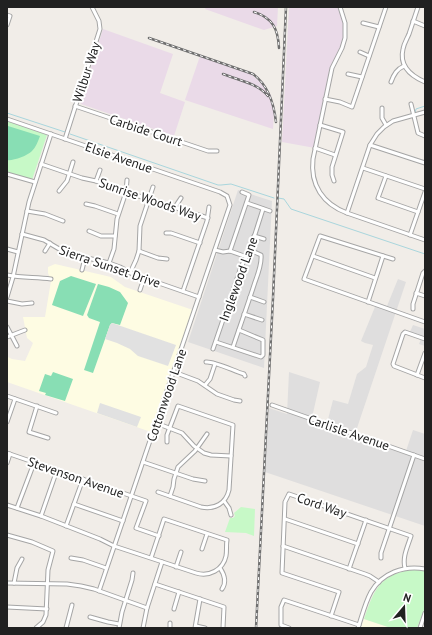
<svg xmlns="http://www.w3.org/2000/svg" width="432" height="635" font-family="'PT Sans',sans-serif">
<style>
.residential{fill:#dfdede}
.industrial{fill:#eadae8}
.education{fill:#fefce3}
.park{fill:#c7f9c7}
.pitch{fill:#88deb4}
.parking{fill:#e1e1e1}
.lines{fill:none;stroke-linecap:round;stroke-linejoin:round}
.stream{stroke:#a9d6dd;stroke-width:1}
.minor-casing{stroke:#a5a5a5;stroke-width:5}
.minor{stroke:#fff;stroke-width:3}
.rail-casing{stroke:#6f6f6f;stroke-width:2.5}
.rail{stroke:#fff;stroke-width:1;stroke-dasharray:3;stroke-linecap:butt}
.labels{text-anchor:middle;stroke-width:4;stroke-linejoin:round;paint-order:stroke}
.street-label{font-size:13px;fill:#212121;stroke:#fff}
</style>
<rect width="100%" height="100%" fill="#f1ede8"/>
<!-- residential -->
<g class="residential">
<polygon points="238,190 272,201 264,368 188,342"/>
<polygon points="398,279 406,282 354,437 405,454 413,430 425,434 425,526 265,472 269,408 287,414 289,372 320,382 311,422 326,427 333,400 348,404 357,374 366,367 373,345 365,343 361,341 377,302 387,306"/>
<polygon points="413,325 425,329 425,346 419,344 421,339 409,334"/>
</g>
<!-- industrial -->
<g class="industrial">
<polygon points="206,7 278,7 277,26 264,30 205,9"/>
<polygon points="289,7 339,7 343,14 346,33 341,50 333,66 315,148 282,142"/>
<polygon points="103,29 173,54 160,93 185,102 174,136 81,104 80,102"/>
<polygon points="200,56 246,72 252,75 259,81 271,95 274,112 273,129 185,100"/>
</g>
<!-- education -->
<g class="education">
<polygon points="55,264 111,277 125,287 193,310 151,432 7,382 8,357 12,359 25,361 33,343 27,338 23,317 45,317 51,281 48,273 48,267"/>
<polygon points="364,619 391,628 361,628"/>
</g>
<!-- park -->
<g class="park">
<polygon points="7,121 47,135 32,180 7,173"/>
<polygon points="241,507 255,509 254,536 246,533 225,532 230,518 233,518 235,516 234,513"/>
<path d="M 410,570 L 418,570 L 425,571 L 425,607 L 417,628 L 391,628 L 364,619 C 373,592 379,575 410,570 Z"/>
</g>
<!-- pitch -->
<g class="pitch">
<path d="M 8,126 L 40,136 C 38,141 36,147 32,151 C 27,156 13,161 7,160 L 7,129 Z"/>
<polygon points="71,276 96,284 83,316 52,305 60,281"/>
<polygon points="98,284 109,287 120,292 128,303 120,325 112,323 110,325 93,373 84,370 100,322 89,318 87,315"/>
<polygon points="53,372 73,379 65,401 45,395 46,393 39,391 45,374 51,376"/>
</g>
<!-- parking -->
<g class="parking">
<polygon points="112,323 176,345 168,366 138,356 130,349 117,343 105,339 110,325"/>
<polygon points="100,403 141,417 137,427 97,413"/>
</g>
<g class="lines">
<!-- stream -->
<g class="stream">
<polyline points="7,113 65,132"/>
<polyline points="415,113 416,109 425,106"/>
<polyline points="70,134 218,185 221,185 231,184 274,198"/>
<polyline points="278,198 284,199 291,209 425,254"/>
</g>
<!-- minor casing -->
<g class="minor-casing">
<g id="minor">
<path d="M 340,7 L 345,23 L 345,38 L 342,48 L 332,68 L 313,159 C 310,185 323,204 347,213 L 425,240"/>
<path d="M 418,7 C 415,16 412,25 409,34 C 407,39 404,43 403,49 C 399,66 411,76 425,82"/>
<polyline points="7,15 10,16 7,25"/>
<polyline points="413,21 425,26"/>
<polyline points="363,23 379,27"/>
<polyline points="360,52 369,56"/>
<polyline points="348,74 362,77"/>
<path d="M 391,82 C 394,74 397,69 404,66"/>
<polyline points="325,99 340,102 352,107 386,7"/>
<polyline points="411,104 418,133 425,136"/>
<polyline points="75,106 208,151 217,151"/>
<polyline points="382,108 382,118 386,125"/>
<polyline points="7,119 220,192 227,196 230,205 99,591"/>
<polyline points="320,125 343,132 332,167 332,175 334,181"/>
<polyline points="65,139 100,29 99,21 92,7"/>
<polyline points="370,145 425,163"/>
<polyline points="315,148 335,155"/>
<polyline points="41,164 82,178 96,181 123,191 208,218"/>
<polyline points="363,168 425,189"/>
<polyline points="7,174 35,182"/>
<polyline points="386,176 378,198 418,212"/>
<polyline points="96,181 100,170"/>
<polyline points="59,191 67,181 73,162"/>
<polyline points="247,203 270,211"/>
<polyline points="86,204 95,206 118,214"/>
<polyline points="175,207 181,198"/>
<polyline points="27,211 45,214 63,221"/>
<polyline points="347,213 370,145 377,134 384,127 393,121 425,112"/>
<polyline points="89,231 101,236 115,236"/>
<polyline points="166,233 171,233 200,243"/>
<polyline points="22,234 44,240 66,253 109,263 120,267 133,274 199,297"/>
<polyline points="410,235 425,192"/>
<polyline points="254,236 264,239"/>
<polyline points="7,249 18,252"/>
<polyline points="215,250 223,252 230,251 247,257"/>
<polyline points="45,251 50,243"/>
<polyline points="139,251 158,258 167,259"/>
<polyline points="230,251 249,195 242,192"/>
<polyline points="313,256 375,278"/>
<polyline points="393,259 320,236 304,279 425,322"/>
<polyline points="109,263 114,249 117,219 126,192 127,180"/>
<polyline points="82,270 85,258"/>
<polyline points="130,273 136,260 139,251 140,226 153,187"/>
<path d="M 7,275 C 22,278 36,277 51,279"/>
<polyline points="140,290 144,278"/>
<polyline points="183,291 207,221 209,207"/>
<polyline points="416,293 425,296"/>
<polyline points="7,297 13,277 29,202 51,134"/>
<polyline points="250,297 264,302"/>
<polyline points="7,301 22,304 32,303"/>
<polyline points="368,302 383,256"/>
<polyline points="413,309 413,304 423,273 425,271"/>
<polyline points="244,314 262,320"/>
<polyline points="7,327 17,346"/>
<polyline points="7,337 25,330"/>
<polyline points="425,339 405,332 403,334 393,364 394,366 425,378"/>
<polyline points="216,342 261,357 263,355 263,340 239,330"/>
<path d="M 233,347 C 240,326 248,304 255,282 C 258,274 262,264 261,255 L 250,250"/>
<polyline points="213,349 241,267 250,250 263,209"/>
<path d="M 206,362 C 214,361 234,371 244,374 L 245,376"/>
<polyline points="174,372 198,381 217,394 234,400 240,401"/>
<polyline points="417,375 425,353"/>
<polyline points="205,385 210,379 215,364"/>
<polyline points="7,396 56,413"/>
<polyline points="272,405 425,459"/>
<polyline points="37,406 29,432 48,438"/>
<polyline points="7,422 15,399"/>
<polyline points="156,423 182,433 194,446 204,453 211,455 231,456"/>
<polyline points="7,453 146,501 136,528 159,536"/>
<polyline points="143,462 193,479 205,481"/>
<polyline points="7,463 10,454"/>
<path d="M 158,492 L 201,507 C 215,510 226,503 229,490 L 233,425 L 178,406 L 167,435 L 167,442"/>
<polyline points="170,496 173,487 174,479 178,467 195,451 207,434"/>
<polyline points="224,501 229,508 231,515"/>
<polyline points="74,504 123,521"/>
<path d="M 7,505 L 41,516 L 100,539 L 114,546 L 196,573 C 209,577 223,570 226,556 C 227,551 226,545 227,540 L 164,519 L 151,558"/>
<polyline points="17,508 34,463"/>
<polyline points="41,516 57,470"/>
<polyline points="285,519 358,544"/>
<polyline points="66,526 83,479"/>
<polyline points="7,535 32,542 53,551 48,570 46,615 43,622 36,628"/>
<polyline points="283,546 365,574 370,576 379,582"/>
<polyline points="202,549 207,534"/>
<polyline points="71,558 83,560 106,568"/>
<polyline points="381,558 381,553 414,455"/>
<polyline points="176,567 181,552"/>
<path d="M 220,568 C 224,574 227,582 222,589"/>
<polyline points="349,569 366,520"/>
<polyline points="7,583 67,584 81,586 94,589 147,608"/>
<polyline points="14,583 17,568 22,559"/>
<polyline points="155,584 224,607 223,628"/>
<polyline points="7,607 47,609"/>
<polyline points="174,609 179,592"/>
<path d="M 331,616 L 339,592 L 282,573 L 285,502 L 289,494 L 411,536 C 408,546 402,557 405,568"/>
<polyline points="90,617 108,622 119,624"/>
<polyline points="170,623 170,628"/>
<polyline points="196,626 205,628"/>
<polyline points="66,628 72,605"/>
<polyline points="119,628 122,612 132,580 133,573"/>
<polyline points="143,628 147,608 162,562"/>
<polyline points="195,628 200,599"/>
<polyline points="289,628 281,625 281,607 284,600 359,625"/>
<path d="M 358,628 C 362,616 365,603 371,592 C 382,573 404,565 425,569"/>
<polyline points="420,628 425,613"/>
</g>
</g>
<!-- minor -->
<use href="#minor" class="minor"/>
<!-- rail casing -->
<g class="rail-casing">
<g id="rail">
<path d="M 254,12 C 273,18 278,29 279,48"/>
<path d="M 149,38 L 253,74 C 268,85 274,104 276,122"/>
<path d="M 223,74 C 238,80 257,83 268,96"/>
<polyline points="256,628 273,298 286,7"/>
</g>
</g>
<!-- rail -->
<use href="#rail" class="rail"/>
</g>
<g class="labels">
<!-- street labels -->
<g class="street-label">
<text transform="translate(86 72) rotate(-72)" y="5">Wilbur Way</text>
<text transform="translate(146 130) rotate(18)" y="5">Carbide Court</text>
<text transform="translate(119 157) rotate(19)" y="5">Elsie Avenue</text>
<text transform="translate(150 199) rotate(19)" y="5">Sunrise Woods Way</text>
<text transform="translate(110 266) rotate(19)" y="5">Sierra Sunset Drive</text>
<text transform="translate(238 279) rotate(-70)" y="5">Inglewood Lane</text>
<text transform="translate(166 395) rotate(-71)" y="5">Cottonwood Lane</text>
<text transform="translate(349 432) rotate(19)" y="5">Carlisle Avenue</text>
<text transform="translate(76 477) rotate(19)" y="5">Stevenson Avenue</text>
<text transform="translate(322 505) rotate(19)" y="5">Cord Way</text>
</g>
</g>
<!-- border -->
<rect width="432" height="635" fill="none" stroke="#212121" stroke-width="16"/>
<!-- north arrow -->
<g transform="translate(404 607) rotate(19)" stroke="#ffffff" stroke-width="3" paint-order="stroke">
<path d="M0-3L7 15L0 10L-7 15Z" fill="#212121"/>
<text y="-6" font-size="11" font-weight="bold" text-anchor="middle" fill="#212121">N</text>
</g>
</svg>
